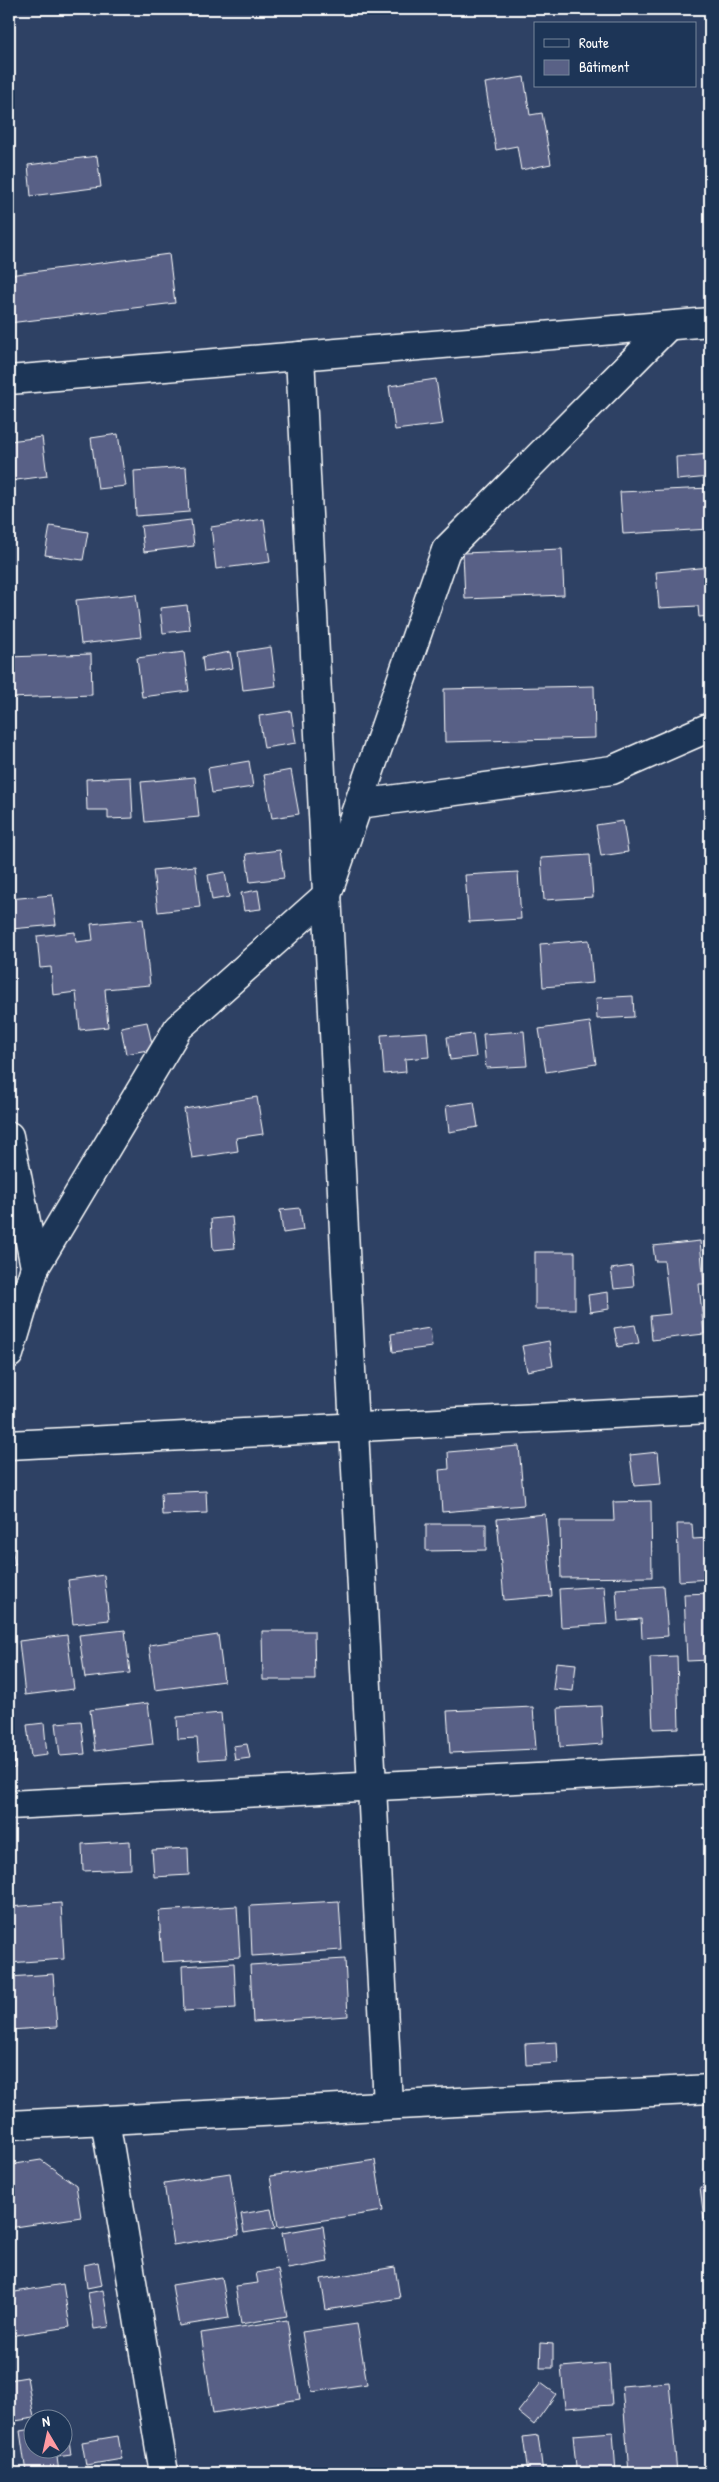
<svg xmlns="http://www.w3.org/2000/svg" width="719" height="2482" font-family="'Patrick Hand',sans-serif">
<style>
.building{fill:#596186;stroke:#fff}
.lines{fill:none;stroke-linecap:round;stroke-linejoin:round}
.minor-casing{stroke:#fff;stroke-width:31}
.minor{stroke:#1d3557;stroke-width:28}
</style>
<rect width="100%" height="100%" fill="#2e4164"/>
<filter id="ink" filterUnits="userSpaceOnUse"><feTurbulence type="fractalNoise" baseFrequency=".02" numOctaves="2"/><feDisplacementMap in="SourceGraphic" scale="10" xChannelSelector="R" yChannelSelector="G"/><feConvolveMatrix kernelMatrix="1 2 1 2 8 2 1 2 1" color-interpolation-filters="sRGB"/></filter>
<g filter="url(#ink)">
<!-- building -->
<g class="building">
<polygon points="524,77 530,115 542,113 551,164 521,170 517,146 496,150 485,83"/>
<polygon points="97,156 101,187 31,196 28,165"/>
<polygon points="169,254 175,303 9,323 9,275"/>
<polygon points="436,379 443,424 395,430 389,386"/>
<polygon points="118,434 126,486 98,489 91,438"/>
<polygon points="42,437 47,476 9,481 9,441"/>
<polygon points="710,454 710,477 677,480 676,457"/>
<polygon points="186,467 189,512 136,516 134,471"/>
<polygon points="710,488 710,529 623,534 620,492"/>
<polygon points="264,519 270,562 216,569 211,527"/>
<polygon points="191,520 194,546 144,552 141,526"/>
<polygon points="50,526 88,532 83,560 45,555"/>
<polygon points="562,549 564,595 465,599 463,553"/>
<polygon points="710,567 710,616 699,617 698,606 659,608 656,572"/>
<polygon points="136,594 141,637 81,644 76,600"/>
<polygon points="187,605 190,630 163,633 160,608"/>
<polygon points="271,647 276,686 243,690 238,652"/>
<polygon points="184,652 189,691 142,697 137,658"/>
<polygon points="230,652 233,668 204,672 202,657"/>
<polygon points="91,654 92,695 9,698 9,657"/>
<polygon points="594,686 595,738 445,742 444,689"/>
<polygon points="291,711 296,743 264,748 259,716"/>
<polygon points="249,761 253,787 212,793 208,768"/>
<polygon points="291,770 299,814 272,818 264,775"/>
<polygon points="131,777 133,818 108,819 108,810 87,810 86,779"/>
<polygon points="195,777 199,817 145,822 141,782"/>
<polygon points="623,821 628,852 601,856 596,825"/>
<polygon points="280,850 284,878 250,882 246,854"/>
<polygon points="590,855 593,897 544,900 541,858"/>
<polygon points="195,866 200,907 158,912 153,870"/>
<polygon points="225,872 229,897 212,900 208,875"/>
<polygon points="518,872 521,919 469,922 465,875"/>
<polygon points="258,890 261,909 244,911 241,893"/>
<polygon points="52,895 56,925 11,929 9,899"/>
<polygon points="143,919 150,985 105,989 108,1027 80,1030 76,992 53,995 51,967 40,968 37,936 75,932 76,942 93,940 91,924"/>
<polygon points="589,940 593,983 543,987 540,944"/>
<polygon points="633,996 634,1017 597,1019 596,998"/>
<polygon points="147,1022 153,1049 126,1054 121,1027"/>
<polygon points="590,1022 596,1064 546,1072 539,1029"/>
<polygon points="524,1031 527,1066 486,1068 483,1034"/>
<polygon points="427,1032 429,1057 405,1059 406,1072 384,1074 381,1035"/>
<polygon points="473,1034 476,1057 450,1060 447,1037"/>
<polygon points="257,1097 263,1134 236,1138 238,1151 192,1158 184,1109"/>
<polygon points="474,1102 478,1127 449,1132 446,1106"/>
<polygon points="300,1208 303,1230 283,1233 280,1210"/>
<polygon points="232,1217 235,1248 213,1250 211,1219"/>
<polygon points="700,1241 704,1284 699,1284 704,1334 652,1340 650,1316 670,1314 664,1261 655,1261 653,1246"/>
<rect x="535" y="1252" width="40" height="57"/>
<polygon points="632,1266 634,1287 614,1289 611,1269"/>
<polygon points="608,1292 609,1309 590,1312 588,1295"/>
<polygon points="635,1325 639,1343 618,1347 614,1328"/>
<polygon points="430,1328 432,1347 393,1352 391,1334"/>
<polygon points="549,1341 553,1366 527,1371 522,1346"/>
<polygon points="519,1446 524,1505 442,1512 439,1470 449,1469 448,1452"/>
<polygon points="658,1452 661,1484 634,1486 630,1455"/>
<polygon points="206,1491 207,1513 162,1515 161,1493"/>
<polygon points="651,1501 652,1577 561,1578 560,1521 614,1521 613,1502"/>
<polygon points="545,1514 552,1596 504,1600 497,1519"/>
<polygon points="426,1524 486,1524 486,1550 426,1551"/>
<polygon points="677,1524 692,1524 693,1539 709,1538 710,1579 679,1581"/>
<polygon points="9,1540 11,1540 15,1565 9,1566"/>
<polygon points="104,1575 109,1620 73,1624 68,1580"/>
<polygon points="604,1586 607,1624 561,1627 559,1589"/>
<polygon points="664,1586 668,1636 642,1638 641,1619 618,1621 616,1589"/>
<polygon points="710,1593 710,1660 687,1661 684,1594"/>
<polygon points="125,1630 130,1673 85,1678 79,1635"/>
<polygon points="262,1631 314,1631 315,1680 263,1680"/>
<polygon points="67,1635 74,1689 25,1695 19,1641"/>
<polygon points="218,1635 224,1681 155,1690 149,1645"/>
<polygon points="677,1656 679,1728 653,1729 650,1657"/>
<polygon points="556,1662 576,1664 573,1691 553,1689"/>
<polygon points="148,1703 153,1744 95,1751 90,1710"/>
<polygon points="601,1706 603,1744 560,1747 558,1708"/>
<polygon points="533,1707 536,1749 450,1753 447,1711"/>
<polygon points="221,1713 225,1758 199,1760 197,1738 178,1739 177,1717"/>
<polygon points="81,1721 85,1754 60,1756 56,1723"/>
<polygon points="44,1723 47,1755 31,1757 27,1725"/>
<polygon points="9,1744 14,1744 15,1768 9,1769"/>
<polygon points="247,1744 250,1758 235,1760 233,1746"/>
<polygon points="130,1841 131,1869 83,1871 82,1844"/>
<polygon points="188,1848 189,1875 154,1877 152,1850"/>
<polygon points="339,1901 342,1950 252,1956 250,1906"/>
<polygon points="61,1903 64,1959 9,1963 9,1907"/>
<polygon points="237,1906 240,1957 162,1962 159,1911"/>
<polygon points="345,1959 348,2016 253,2022 250,1965"/>
<polygon points="234,1963 236,2008 184,2011 182,1966"/>
<polygon points="53,1974 57,2027 9,2030 9,1977"/>
<polygon points="557,2042 558,2063 526,2065 525,2044"/>
<polygon points="41,2160 76,2185 81,2217 9,2228 9,2165"/>
<polygon points="375,2160 383,2211 278,2227 270,2176"/>
<polygon points="230,2173 239,2235 173,2245 164,2183"/>
<polygon points="710,2186 710,2218 704,2219 700,2187"/>
<polygon points="271,2209 275,2228 244,2233 241,2214"/>
<polygon points="323,2226 328,2262 288,2269 282,2233"/>
<polygon points="98,2262 102,2285 87,2288 84,2265"/>
<polygon points="395,2267 400,2298 326,2310 321,2279"/>
<polygon points="278,2269 287,2316 241,2324 235,2286 258,2283 256,2273"/>
<polygon points="222,2277 229,2318 179,2326 172,2285"/>
<polygon points="63,2284 70,2327 9,2336 9,2293"/>
<polygon points="103,2290 109,2327 94,2329 88,2293"/>
<polygon points="287,2320 300,2399 213,2413 201,2333"/>
<polygon points="357,2324 367,2384 312,2392 302,2332"/>
<polygon points="541,2343 553,2344 553,2368 540,2368"/>
<polygon points="609,2363 612,2405 565,2408 561,2367"/>
<polygon points="27,2377 34,2418 9,2422 9,2380"/>
<polygon points="669,2382 677,2473 629,2473 622,2386"/>
<polygon points="541,2383 556,2394 534,2425 518,2412"/>
<polygon points="62,2425 67,2425 71,2455 57,2457 59,2473 26,2473 20,2431 32,2429 32,2450 62,2450"/>
<polygon points="613,2432 616,2473 560,2473 560,2468 576,2467 573,2435"/>
<polygon points="538,2435 543,2473 528,2473 523,2437"/>
<polygon points="118,2436 122,2459 86,2465 82,2442"/>
<polygon points="9,2450 12,2450 15,2473 9,2473"/>
</g>
<g class="lines">
<!-- minor casing -->
<g class="minor-casing">
<g id="minor">
<polyline points="300,356 388,2105"/>
<polyline points="9,380 710,322"/>
<polyline points="359,804 612,770 710,727"/>
<polyline points="9,1136 35,1267 9,1354"/>
<polyline points="35,1267 178,1028 327,895 446,550 668,326"/>
<polyline points="9,1445 710,1409"/>
<polyline points="9,1805 710,1769"/>
<polyline points="105,2120 164,2473"/>
<polyline points="9,2125 710,2089"/>
</g>
</g>
<!-- minor -->
<use href="#minor" class="minor"/>
</g>
</g>
<!-- margin -->
<rect width="719" height="2482" fill="none" stroke="#1d3557" stroke-width="30"/>
<rect x="15" y="15" width="689" height="2452" fill="none" stroke="#fff" stroke-width="2" filter="url(#ink)"/>
<!-- legend -->
<rect x="534" y="22" width="162" height="65" fill="#1d3557" stroke="#77869a"/>
<rect x="544" y="39" width="25" height="8" fill="#1d3557" stroke="#77869a"/>
<text x="579" y="48" font-size="15" fill="#ffffff">Route</text>
<rect x="544" y="60" width="25" height="15" fill="#596186" stroke="#77869a"/>
<text x="579" y="72" font-size="15" fill="#ffffff">Bâtiment</text>
<!-- north arrow -->
<g transform="translate(48 2434) rotate(351)"><circle r="24" fill="#1d3557" stroke="#77869a"/>
<path d="M0-4L9 19L0 12L-9 19Z" fill="#ff9aa2"/>
<text y="-8" font-size="14" font-weight="bold" text-anchor="middle" fill="#ffffff">N</text>
</g>
</svg>
